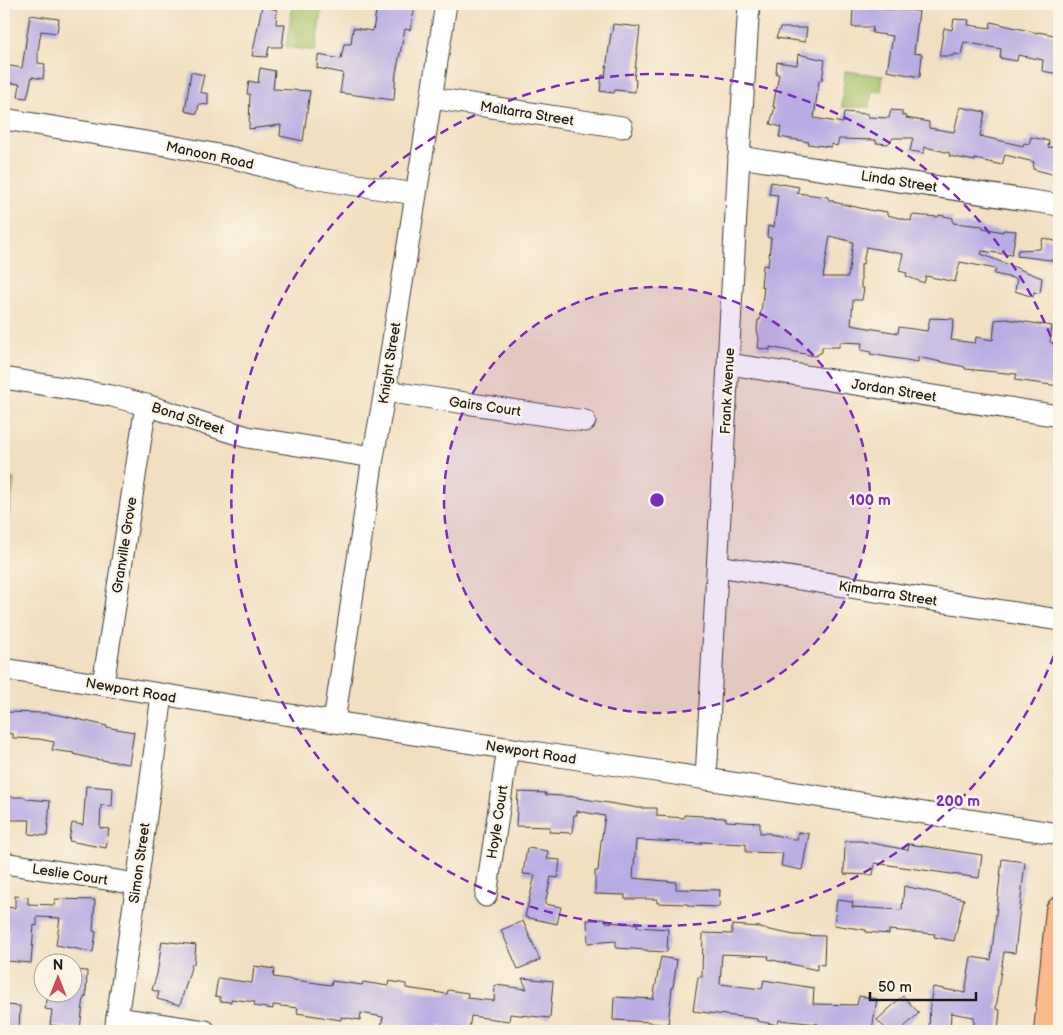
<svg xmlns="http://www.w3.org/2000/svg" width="1063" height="1035" font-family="'Balsamiq Sans',sans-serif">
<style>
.green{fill:#a1be65;stroke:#5e6d40}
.building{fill:#b9ace2;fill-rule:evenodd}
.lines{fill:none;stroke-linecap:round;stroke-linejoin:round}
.minor-casing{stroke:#3c3935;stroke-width:23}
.major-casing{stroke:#3c3935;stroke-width:28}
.minor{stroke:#fff;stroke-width:21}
.major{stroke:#fbba8d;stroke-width:26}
.ring{fill:none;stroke:#7b2cbf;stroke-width:2.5;stroke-dasharray:9 6}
.labels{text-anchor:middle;stroke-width:5;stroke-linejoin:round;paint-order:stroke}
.street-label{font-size:14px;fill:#1c1c1c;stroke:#fcf5e5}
.centre{fill:#7b2cbf;stroke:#fcf5e5;stroke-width:2.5}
.ring-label{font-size:15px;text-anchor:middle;font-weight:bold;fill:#7b2cbf;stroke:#fcf5e5;stroke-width:5;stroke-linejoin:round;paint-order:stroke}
</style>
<rect width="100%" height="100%" fill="#fcf5e5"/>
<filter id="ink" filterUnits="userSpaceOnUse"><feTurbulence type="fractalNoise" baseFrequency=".02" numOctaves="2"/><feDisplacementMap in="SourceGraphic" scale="10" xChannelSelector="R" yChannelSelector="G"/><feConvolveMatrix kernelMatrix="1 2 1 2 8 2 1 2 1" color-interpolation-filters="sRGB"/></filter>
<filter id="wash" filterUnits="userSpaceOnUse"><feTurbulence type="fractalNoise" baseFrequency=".0096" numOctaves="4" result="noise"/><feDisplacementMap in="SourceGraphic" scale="20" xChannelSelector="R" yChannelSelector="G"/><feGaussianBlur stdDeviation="1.12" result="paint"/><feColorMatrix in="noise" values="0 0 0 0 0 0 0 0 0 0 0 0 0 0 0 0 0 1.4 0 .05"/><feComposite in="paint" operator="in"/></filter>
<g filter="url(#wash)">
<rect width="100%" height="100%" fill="#f2dfc1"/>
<!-- green -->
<g class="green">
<polygon points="293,4 322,4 315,51 286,47"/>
<polygon points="845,71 883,76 881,92 872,91 869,107 842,107"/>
<polygon points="4,477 14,479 4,548"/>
</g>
<g id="blocks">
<!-- building -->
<g class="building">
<polygon points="377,4 415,7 410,30 405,29 396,73 394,100 340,93 343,73 317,68 318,55 341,59 344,44 351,44 353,28 373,31"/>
<polygon points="873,4 883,5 883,9 919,11 914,53 922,54 920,77 887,71 893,36 872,33 873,27 852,27 853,7 872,8"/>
<polygon points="262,6 277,10 276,24 285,24 282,47 269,47 267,57 252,56"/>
<polygon points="30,15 59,19 57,33 41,31 38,51 38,63 45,64 43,79 32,77 27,98 18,97 20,84 4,82 4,65 22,68"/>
<polygon points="954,19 969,20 968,25 990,28 991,22 1038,33 1038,32 1059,36 1059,74 1042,71 1043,60 1018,55 1017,61 1000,58 1001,49 964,42 961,55 954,54 953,56 939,56 944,28 952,30"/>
<polygon points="613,24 640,27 634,79 636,80 635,92 615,90 614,93 600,91 602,75 605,76 611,33 612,33"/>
<polygon points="780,28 807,28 805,42 776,38"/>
<polygon points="798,54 825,60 822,80 819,80 814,118 843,123 844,112 868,114 868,117 889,118 891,110 902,111 902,115 907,116 906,118 929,122 929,128 954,132 960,107 985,112 980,136 1023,146 1024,143 1029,144 1031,137 1049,141 1048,147 1059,148 1059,176 1033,169 1034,162 1005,155 1002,165 975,159 975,161 949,156 950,153 925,147 924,153 910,151 913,138 893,138 888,144 876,143 876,140 839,139 837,146 831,144 831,147 808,144 809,142 779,137 781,127 770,124 775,107 773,107 779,74 776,74 777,62 797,65"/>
<polygon points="260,68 275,71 273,89 310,91 303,141 280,136 281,125 249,129 250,94 247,94 249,81 258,83"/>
<polygon points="191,72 204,75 200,92 208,94 208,105 199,104 197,114 185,111"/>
<path d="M 771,182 L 799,187 L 797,193 L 828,197 L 829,200 L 833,200 L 833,202 L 874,211 L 875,210 L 887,212 L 887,215 L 911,221 L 912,215 L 938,217 L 939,215 L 953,218 L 953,223 L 983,226 L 983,228 L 1003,232 L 1003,230 L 1016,231 L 1012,255 L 982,251 L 981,254 L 1042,278 L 1040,293 L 1034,292 L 1033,297 L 1015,291 L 1017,279 L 994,274 L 996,269 L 960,262 L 955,282 L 926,276 L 924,283 L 906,276 L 907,273 L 899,271 L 903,254 L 866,247 L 863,264 L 861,264 L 861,288 L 864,288 L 862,300 L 853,300 L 851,325 L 898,333 L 899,327 L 927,331 L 930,318 L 954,319 L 951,340 L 975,343 L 976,337 L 993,340 L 995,320 L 1006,319 L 1052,326 L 1050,342 L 1059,344 L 1059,386 L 1015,380 L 1017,374 L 965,369 L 965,367 L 918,357 L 918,362 L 870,354 L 871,352 L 861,350 L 862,343 L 840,342 L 839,347 L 822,347 L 822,352 L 815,356 L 770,347 L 770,350 L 758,348 L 759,338 L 757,330 L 758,320 L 760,320 L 764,287 L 761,286 L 763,265 L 768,266 L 771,238 L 767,237 L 768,226 L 774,227 L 778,195 L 769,194 ZM 830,236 L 853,242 L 848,277 L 823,277 Z"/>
<polygon points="1043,238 1059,242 1059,261 1017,256 1018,250 1040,249"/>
<polygon points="4,712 46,713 64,716 107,726 106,727 134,732 129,764 94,759 73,754 74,753 52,750 54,742 39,739 13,738 13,734 4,733"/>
<polygon points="86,786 113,788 112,806 101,805 100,828 109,829 106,848 69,841 72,823 83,825"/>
<polygon points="518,792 546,793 545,795 578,797 578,798 639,808 657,808 657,816 684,818 684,815 703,816 703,817 726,818 726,821 760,823 760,833 770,833 770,834 797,840 798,832 809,834 802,870 781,866 783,853 746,852 746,844 701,842 701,844 683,843 683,842 636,840 633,878 676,882 676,889 720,890 719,907 688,906 688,904 657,903 657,899 625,899 625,895 595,894 595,871 598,871 601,842 605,816 577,811 577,815 574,815 572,833 549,832 550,827 516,826"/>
<polygon points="4,797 25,797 26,799 50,801 47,836 29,834 30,820 4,820"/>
<polygon points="845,841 861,841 908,850 909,844 982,855 979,878 875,863 873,875 844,874"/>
<polygon points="527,848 548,851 547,859 560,860 558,878 551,877 545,904 561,907 557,924 525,917 535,875 523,874"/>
<polygon points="1002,859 1025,862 1015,953 1004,952 997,995 998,995 996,1009 1000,1010 998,1031 974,1031 974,1017 951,1013 950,1031 929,1031 930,1004 933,987 965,993 971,957 991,960"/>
<polygon points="904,886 964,899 954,941 934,937 935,934 889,930 889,934 866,932 866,930 834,925 837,900 853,902 852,907 902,910"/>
<polygon points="15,896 28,897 28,904 55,905 55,899 95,900 93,931 96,932 93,952 56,945 60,918 37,917 37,926 34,925 31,963 6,961 9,931 4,930 4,907 15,908"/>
<polygon points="606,919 606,922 638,924 637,927 668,929 667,952 647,951 647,950 616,948 616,941 588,943 587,920"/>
<polygon points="523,921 540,960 518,969 501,930"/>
<polygon points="732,925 760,927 760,928 794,935 825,936 824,965 817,964 817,970 768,959 769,956 722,954 720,984 762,989 764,980 814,988 813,1004 857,1005 859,996 877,999 872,1030 841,1026 841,1030 817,1029 818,1024 779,1020 778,1025 757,1021 757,1019 693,1011 698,977 702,977 703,933 732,934"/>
<polygon points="162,941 196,945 194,964 192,964 180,1005 157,999 159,992 152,990 157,974"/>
<polygon points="661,957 677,960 673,987 672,987 668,1025 651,1023 651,1022 613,1020 614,997 653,999"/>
<polygon points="254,966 275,969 273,977 331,985 332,981 362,985 363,982 388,986 389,981 406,984 406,988 447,994 448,990 468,993 467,998 494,1001 495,985 527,989 522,978 553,981 550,1018 510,1014 509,1021 471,1016 469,1030 440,1025 439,1030 400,1024 399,1029 381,1026 383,1017 361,1013 360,1020 341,1017 341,1020 297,1013 298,1008 273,1005 273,1009 254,1006 255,1002 231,999 231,1002 220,1001 220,997 215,996 218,978 252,983"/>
<polygon points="72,970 87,971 86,997 84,997 80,1029 50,1025 52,1010 45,1009 49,992 72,992"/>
<polygon points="903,996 919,1013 900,1031 888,1031 877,1020"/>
<polygon points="4,1005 20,1006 19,1031 4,1031"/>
</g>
</g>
</g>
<g filter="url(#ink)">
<use href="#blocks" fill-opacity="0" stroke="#3c3935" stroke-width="1"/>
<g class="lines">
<!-- minor casing -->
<g class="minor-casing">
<g id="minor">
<polyline points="432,98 622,127"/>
<polyline points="4,119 171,146 234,158 299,176 415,194"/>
<polyline points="739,157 1059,205"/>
<polyline points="729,364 1059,416"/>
<polyline points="4,378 112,396 146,405 247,437 373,457"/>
<polyline points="385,391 585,421"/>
<polyline points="718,566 1059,620"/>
<polyline points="4,669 334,722 598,762 1059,834"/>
<polyline points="103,684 146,405"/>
<polyline points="334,722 373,457 385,391 446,4"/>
<polyline points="706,779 739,157 749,4"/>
<polyline points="4,863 137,884"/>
<polyline points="486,896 508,748"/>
<polyline points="117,1018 205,1031"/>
<polyline points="115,1031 137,884 162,695"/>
</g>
</g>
<!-- major casing -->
<g class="major-casing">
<polyline id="major" points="1047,1031 1059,910"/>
</g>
<!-- minor -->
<use href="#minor" class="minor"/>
<!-- major -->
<use href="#major" class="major"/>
</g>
</g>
<!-- distance rings -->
<circle cx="657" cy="500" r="213" fill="#7b2cbf" fill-opacity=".12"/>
<g class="ring">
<circle cx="657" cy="500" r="213"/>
<path d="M1059 642A426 426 0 1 1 1059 358"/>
</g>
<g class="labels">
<!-- street labels -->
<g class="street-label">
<text transform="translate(527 113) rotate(9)" y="5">Maltarra Street</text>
<text transform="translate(210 155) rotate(12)" y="5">Manoon Road</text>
<text transform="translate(899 181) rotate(9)" y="5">Linda Street</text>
<text transform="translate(389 363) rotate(-81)" y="5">Knight Street</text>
<text transform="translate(894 390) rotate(9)" y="5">Jordan Street</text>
<text transform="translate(727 391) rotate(-87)" y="5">Frank Avenue</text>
<text transform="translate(485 406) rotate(8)" y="5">Gairs Court</text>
<text transform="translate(188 418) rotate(18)" y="5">Bond Street</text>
<text transform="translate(124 545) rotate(-81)" y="5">Granville Grove</text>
<text transform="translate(888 593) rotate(9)" y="5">Kimbarra Street</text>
<text transform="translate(131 690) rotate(10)" y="5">Newport Road</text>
<text transform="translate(531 752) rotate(9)" y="5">Newport Road</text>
<text transform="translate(497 822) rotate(-81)" y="5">Hoyle Court</text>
<text transform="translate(139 863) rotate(-82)" y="5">Simon Street</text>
<text transform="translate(70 874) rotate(9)" y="5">Leslie Court</text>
</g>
</g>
<circle cx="657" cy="500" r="8" class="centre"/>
<g class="ring-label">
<text x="870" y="505">100 m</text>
<text x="958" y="806">200 m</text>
</g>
<!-- margin -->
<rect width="1063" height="1035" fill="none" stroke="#fcf5e5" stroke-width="20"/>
<!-- north arrow -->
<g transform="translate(58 978)"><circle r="24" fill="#fcf5e5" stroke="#a29e95"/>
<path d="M0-4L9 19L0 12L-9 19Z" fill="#d1495b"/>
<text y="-8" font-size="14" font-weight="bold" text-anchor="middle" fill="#1c1c1c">N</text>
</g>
<!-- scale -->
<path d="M870 992v8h106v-8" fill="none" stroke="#1c1c1c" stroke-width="2.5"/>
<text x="878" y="992" font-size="15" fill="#1c1c1c" stroke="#fcf5e5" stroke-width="4" paint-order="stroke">50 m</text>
</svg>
